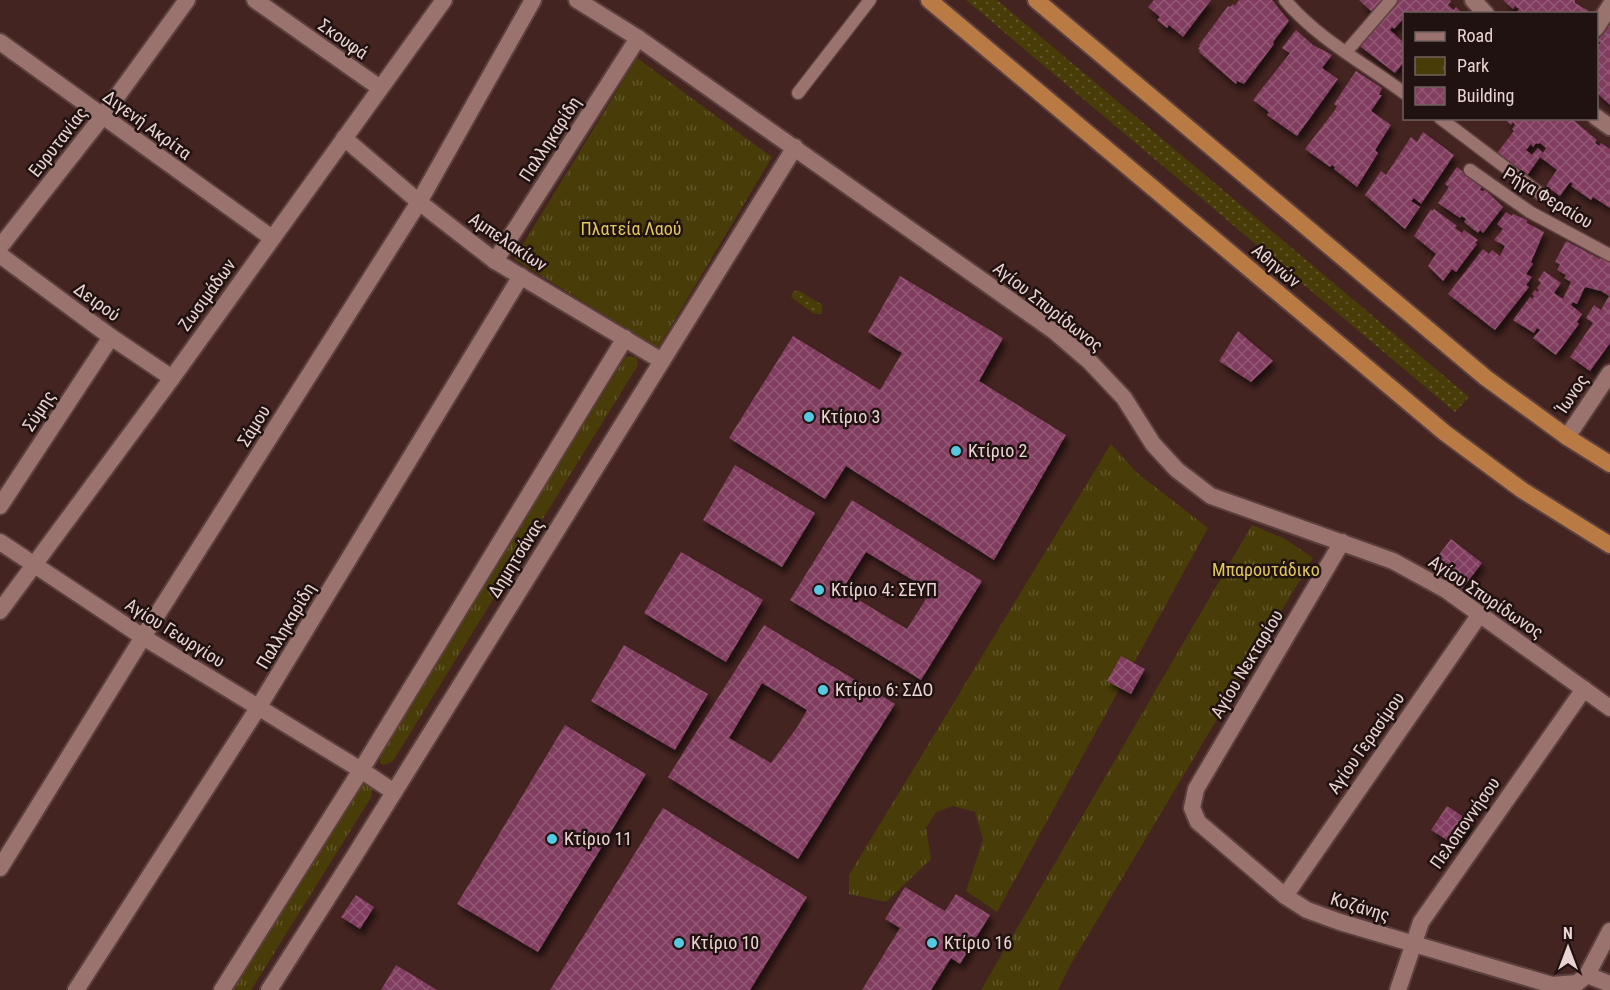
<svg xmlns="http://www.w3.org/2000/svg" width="1610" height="990" font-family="'Roboto Condensed',sans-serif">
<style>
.grass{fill:url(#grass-dots)}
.park{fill:url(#park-tufts)}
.building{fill:url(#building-cross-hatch);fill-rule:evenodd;filter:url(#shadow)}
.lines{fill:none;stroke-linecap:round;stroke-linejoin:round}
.service-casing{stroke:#5b403e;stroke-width:15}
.minor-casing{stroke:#5b403e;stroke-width:20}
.tertiary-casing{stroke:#5b403e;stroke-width:20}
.trunk-casing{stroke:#5b403e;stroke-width:20}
.service{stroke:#9a736f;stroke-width:12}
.minor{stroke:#9a736f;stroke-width:16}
.tertiary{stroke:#9a736f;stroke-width:16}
.trunk{stroke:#ba7a44;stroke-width:16}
.poi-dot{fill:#56c9e0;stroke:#201210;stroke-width:2}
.labels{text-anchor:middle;stroke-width:5;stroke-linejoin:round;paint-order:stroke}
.street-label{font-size:18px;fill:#e9d4d1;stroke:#201210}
.park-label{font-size:18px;fill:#e1c75b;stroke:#201210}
.poi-label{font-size:18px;fill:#e9d4d1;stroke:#201210;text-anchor:start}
</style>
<defs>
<pattern id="grass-dots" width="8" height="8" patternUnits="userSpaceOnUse" patternTransform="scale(1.5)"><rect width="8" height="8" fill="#483c08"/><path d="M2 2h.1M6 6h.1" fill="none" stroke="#62572b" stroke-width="1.8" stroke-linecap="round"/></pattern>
<pattern id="park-tufts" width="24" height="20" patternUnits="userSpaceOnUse" patternTransform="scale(1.5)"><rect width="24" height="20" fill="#483c08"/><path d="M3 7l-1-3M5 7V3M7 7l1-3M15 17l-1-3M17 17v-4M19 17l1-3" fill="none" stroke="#62572b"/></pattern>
<pattern id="building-cross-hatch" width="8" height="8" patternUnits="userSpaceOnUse" patternTransform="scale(1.5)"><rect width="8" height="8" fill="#813e5e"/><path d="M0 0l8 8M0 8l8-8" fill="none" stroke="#935974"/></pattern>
<filter id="shadow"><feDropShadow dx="3.5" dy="6" stdDeviation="3" flood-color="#0009"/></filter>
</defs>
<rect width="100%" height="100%" fill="#442421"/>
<!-- grass -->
<g class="grass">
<polygon points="966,0 997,0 1469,397 1455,412"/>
<polygon points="798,290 822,305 822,314 814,314 791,297 793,292"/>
</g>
<!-- park -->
<g class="park">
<polygon points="637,58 772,157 658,348 514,259"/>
<polygon points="629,356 637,358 638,365 393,761 384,765 380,763 380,753 625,358"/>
<polygon points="1111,444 1137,473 1208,528 997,912 966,891 983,840 975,812 953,806 936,812 926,828 931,859 886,902 849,894 849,875"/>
<polygon points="1252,525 1285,539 1313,558 1071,964 1058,990 981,990"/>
<polygon points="365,784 372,788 372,796 251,990 231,990 361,785"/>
</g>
<!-- building -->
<g class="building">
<polygon points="1154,0 1211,0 1183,37 1169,25 1167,28 1157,20 1160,17 1148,7"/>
<polygon points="1239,0 1272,0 1289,21 1273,42 1274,44 1244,84 1237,81 1236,84 1199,52 1200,50 1198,49 1200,46 1199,45 1228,6 1230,7 1233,4 1235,6"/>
<polygon points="1359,0 1384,0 1372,12"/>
<polygon points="1396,0 1450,0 1451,1 1448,5 1454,10 1456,7 1463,14 1404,14 1404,18 1394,29 1392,27 1390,30 1404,43 1404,62 1395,73 1357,44 1378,19 1381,22 1383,19 1381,17"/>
<polygon points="1503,0 1575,0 1575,3 1594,14 1518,14 1517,12 1519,9 1515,6 1513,9"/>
<polygon points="1610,19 1610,105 1596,92 1596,47 1601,43 1598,41"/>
<polygon points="1296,30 1313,45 1332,55 1322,68 1338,79 1297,136 1267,115 1269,112 1253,100 1290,53 1282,48"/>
<polygon points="1356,71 1382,88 1379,95 1382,95 1371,111 1391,125 1375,150 1378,153 1357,187 1334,169 1335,167 1332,165 1330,167 1305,149 1335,110 1337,106 1334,104"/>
<path d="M 1504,118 L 1569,118 L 1568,120 L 1570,121 L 1572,119 L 1597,140 L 1595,143 L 1599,146 L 1601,143 L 1610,149 L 1610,208 L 1593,197 L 1591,200 L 1571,186 L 1573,184 L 1570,182 L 1560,196 L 1546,186 L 1557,170 L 1540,157 L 1526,177 L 1497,153 L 1514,131 L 1512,129 L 1515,125 L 1513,122 L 1511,125 ZM 1536,143 L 1538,144 L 1540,143 L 1546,148 L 1543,153 L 1538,148 L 1532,155 L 1526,150 L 1531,144 L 1533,147 Z"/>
<polygon points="1423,132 1454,155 1421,204 1414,198 1411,201 1420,207 1405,229 1365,195 1381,171 1386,175 1411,137 1417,142"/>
<polygon points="1457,167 1482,186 1480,190 1483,191 1485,190 1503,207 1483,233 1480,230 1478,233 1464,222 1466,219 1462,216 1460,218 1438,203 1449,187 1445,184"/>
<polygon points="1431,209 1432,211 1434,209 1457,226 1455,228 1462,233 1464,230 1478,240 1475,243 1477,244 1456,272 1452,269 1443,281 1428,266 1436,254 1414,236"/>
<polygon points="1506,212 1512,216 1513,214 1527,220 1527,223 1544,232 1531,262 1533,264 1526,274 1532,277 1526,285 1529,287 1495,330 1448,294 1483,249 1489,254 1492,250 1500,256 1505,246 1494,240 1503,229 1497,224"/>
<polygon points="1566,241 1600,259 1603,255 1610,259 1610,343 1590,371 1570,357 1593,323 1586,318 1594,305 1601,310 1609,296 1601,291 1585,287 1577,304 1573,302 1571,305 1582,314 1577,322 1579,324 1556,355 1533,338 1540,330 1537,328 1534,333 1513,320 1530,297 1533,299 1534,296 1532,294 1535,290 1538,292 1539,290 1537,288 1541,283 1538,280 1544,271 1561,283 1554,293 1563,299 1571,282 1564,278 1566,275 1557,270 1560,264 1555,262"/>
<polygon points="900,276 1003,338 979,381 1066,435 994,560 846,466 825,499 729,438 793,336 880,390 902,353 868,332"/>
<polygon points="1238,331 1273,361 1251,382 1219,361"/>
<polygon points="735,465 815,513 782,567 703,520"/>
<path d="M 852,500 L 982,581 L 921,680 L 790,600 ZM 866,552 L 931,591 L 907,629 L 842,590 Z"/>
<polygon points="1451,539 1482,563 1462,589 1431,565"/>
<polygon points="681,552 763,600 726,662 644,613"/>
<path d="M 764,625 L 895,704 L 798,859 L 668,777 ZM 762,683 L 807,710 L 798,726 L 771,763 L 729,738 Z"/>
<polygon points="624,645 708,694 675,750 591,701"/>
<polygon points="1121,656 1145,669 1131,694 1107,681"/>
<polygon points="565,725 646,774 538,952 457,904"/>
<polygon points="1447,806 1473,823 1458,847 1431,830"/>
<polygon points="663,808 807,897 750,990 550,990"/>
<polygon points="905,887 945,911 956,894 990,915 960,964 951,958 931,990 862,990 900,928 885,919"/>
<polygon points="356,895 374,907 360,929 341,917"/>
<polygon points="396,965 437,990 381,990"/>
</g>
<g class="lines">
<!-- service casing -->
<g class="service-casing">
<g id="service">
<path d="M 1285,0 C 1318,39 1364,63 1404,93"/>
<polyline points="1346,52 1391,0"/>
<polyline points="798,93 870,0"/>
<polyline points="1440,118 1542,195"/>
<polyline points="1470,170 1530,212 1610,255"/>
</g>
</g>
<!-- minor casing -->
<g class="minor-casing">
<g id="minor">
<polyline points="255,0 380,88"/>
<polyline points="577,0 638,38 1054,331 1090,362 1124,398 1153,444 1177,470 1211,496 1393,561 1446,590 1610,708"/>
<polyline points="1596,28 1610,6"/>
<polyline points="0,42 272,238"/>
<polyline points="344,138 419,202 495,261 662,361"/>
<polyline points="0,247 102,117 187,0"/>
<polyline points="0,255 111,337 172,378"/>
<polyline points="495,261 638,38"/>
<polyline points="1567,437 1610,373"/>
<polyline points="0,506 111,337"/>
<polyline points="0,542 143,637 361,770 394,792"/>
<polyline points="1342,542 1196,789 1192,808 1198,822 1285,896 1307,910 1340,922 1552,985 1577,983 1587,975 1610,931"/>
<polyline points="0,611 172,378 444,0"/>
<polyline points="0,868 143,637 419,202 533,0"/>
<polyline points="1285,896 1480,614"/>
<polyline points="1587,975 1610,984"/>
<polyline points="76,990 258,708 521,276"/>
<polyline points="222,990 361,770 625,338"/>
<polyline points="269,990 355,855 795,147"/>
<polyline points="1398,990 1421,922 1584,689"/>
</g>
</g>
<!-- tertiary casing -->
<g class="tertiary-casing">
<g id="tertiary">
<polyline points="1473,0 1486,14"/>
<polyline points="1596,117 1610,127"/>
</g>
</g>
<!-- trunk casing -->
<g class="trunk-casing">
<g id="trunk">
<polyline points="929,0 1445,433 1522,490 1610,545"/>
<polyline points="1036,0 1486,378 1567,437 1610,464"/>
</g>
</g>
<!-- service -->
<use href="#service" class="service"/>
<!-- minor -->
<use href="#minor" class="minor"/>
<!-- tertiary -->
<use href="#tertiary" class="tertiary"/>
<!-- trunk -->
<use href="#trunk" class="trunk"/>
</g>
<!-- markers -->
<g class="poi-dot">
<circle cx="809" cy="417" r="6"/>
<circle cx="956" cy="451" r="6"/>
<circle cx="819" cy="590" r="6"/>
<circle cx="823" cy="690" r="6"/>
<circle cx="552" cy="839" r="6"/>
<circle cx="679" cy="943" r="6"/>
<circle cx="932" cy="943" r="6"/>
</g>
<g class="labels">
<!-- street labels -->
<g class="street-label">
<text transform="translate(343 39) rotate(35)" y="6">Σκουφά</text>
<text transform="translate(147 125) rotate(36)" y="6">Διγενή Ακρίτα</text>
<text transform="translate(550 139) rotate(-57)" y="6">Παλληκαρίδη</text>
<text transform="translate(58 142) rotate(-52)" y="6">Ευρυτανίας</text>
<text transform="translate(1548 198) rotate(31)" y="6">Ρήγα Φεραίου</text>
<text transform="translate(508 242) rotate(34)" y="6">Αμπελακίων</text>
<text transform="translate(1276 266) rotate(40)" y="6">Αθηνών</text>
<text transform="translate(207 295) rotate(-54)" y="6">Ζωσιμάδων</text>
<text transform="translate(97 302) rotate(36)" y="6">Δειρού</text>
<text transform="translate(1048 307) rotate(38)" y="6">Αγίου Σπυρίδωνος</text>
<text transform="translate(1572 394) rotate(-56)" y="6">Ίωνος</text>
<text transform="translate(39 411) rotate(-57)" y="6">Σύμης</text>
<text transform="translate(254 426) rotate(-58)" y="6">Σάμου</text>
<text transform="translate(516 558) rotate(-58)" y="6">Δημητσάνας</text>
<text transform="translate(1486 597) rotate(34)" y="6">Αγίου Σπυρίδωνος</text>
<text transform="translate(286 626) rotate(-59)" y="6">Παλληκαρίδη</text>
<text transform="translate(175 633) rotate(32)" y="6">Αγίου Γεωργίου</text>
<text transform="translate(1247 664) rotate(-59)" y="6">Αγίου Νεκταρίου</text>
<text transform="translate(1366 743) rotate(-55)" y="6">Αγίου Γερασίμου</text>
<text transform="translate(1465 823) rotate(-55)" y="6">Πελοποννήσου</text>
<text transform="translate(1360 907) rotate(17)" y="6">Κοζάνης</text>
</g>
<!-- park labels -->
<g class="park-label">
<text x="631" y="235">Πλατεία Λαού</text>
<text x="1266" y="576">Μπαρουτάδικο</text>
</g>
<!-- poi labels -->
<g class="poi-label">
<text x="821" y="423">Κτίριο 3</text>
<text x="968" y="457">Κτίριο 2</text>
<text x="831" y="596">Κτίριο 4: ΣΕΥΠ</text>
<text x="835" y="696">Κτίριο 6: ΣΔΟ</text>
<text x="564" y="845">Κτίριο 11</text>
<text x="691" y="949">Κτίριο 10</text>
<text x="944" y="949">Κτίριο 16</text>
</g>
</g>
<!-- legend -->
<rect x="1403" y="12" width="195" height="108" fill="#201210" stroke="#70605d" stroke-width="1.5"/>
<rect x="1415" y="32" width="30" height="9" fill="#9a736f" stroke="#70605d" stroke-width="1.5"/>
<text x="1457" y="42" font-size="18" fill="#e9d4d1">Road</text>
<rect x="1415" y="57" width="30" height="18" fill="url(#park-tufts)" stroke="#70605d" stroke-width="1.5"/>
<text x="1457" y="72" font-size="18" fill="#e9d4d1">Park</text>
<rect x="1415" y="87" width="30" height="18" fill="url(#building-cross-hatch)" stroke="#70605d" stroke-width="1.5"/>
<text x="1457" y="102" font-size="18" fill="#e9d4d1">Building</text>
<!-- north arrow -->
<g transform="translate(1568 948)" stroke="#201210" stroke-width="4.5" paint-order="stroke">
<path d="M0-4.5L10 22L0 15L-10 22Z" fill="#e9d4d1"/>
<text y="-9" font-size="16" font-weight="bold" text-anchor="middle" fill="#e9d4d1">N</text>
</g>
</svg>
